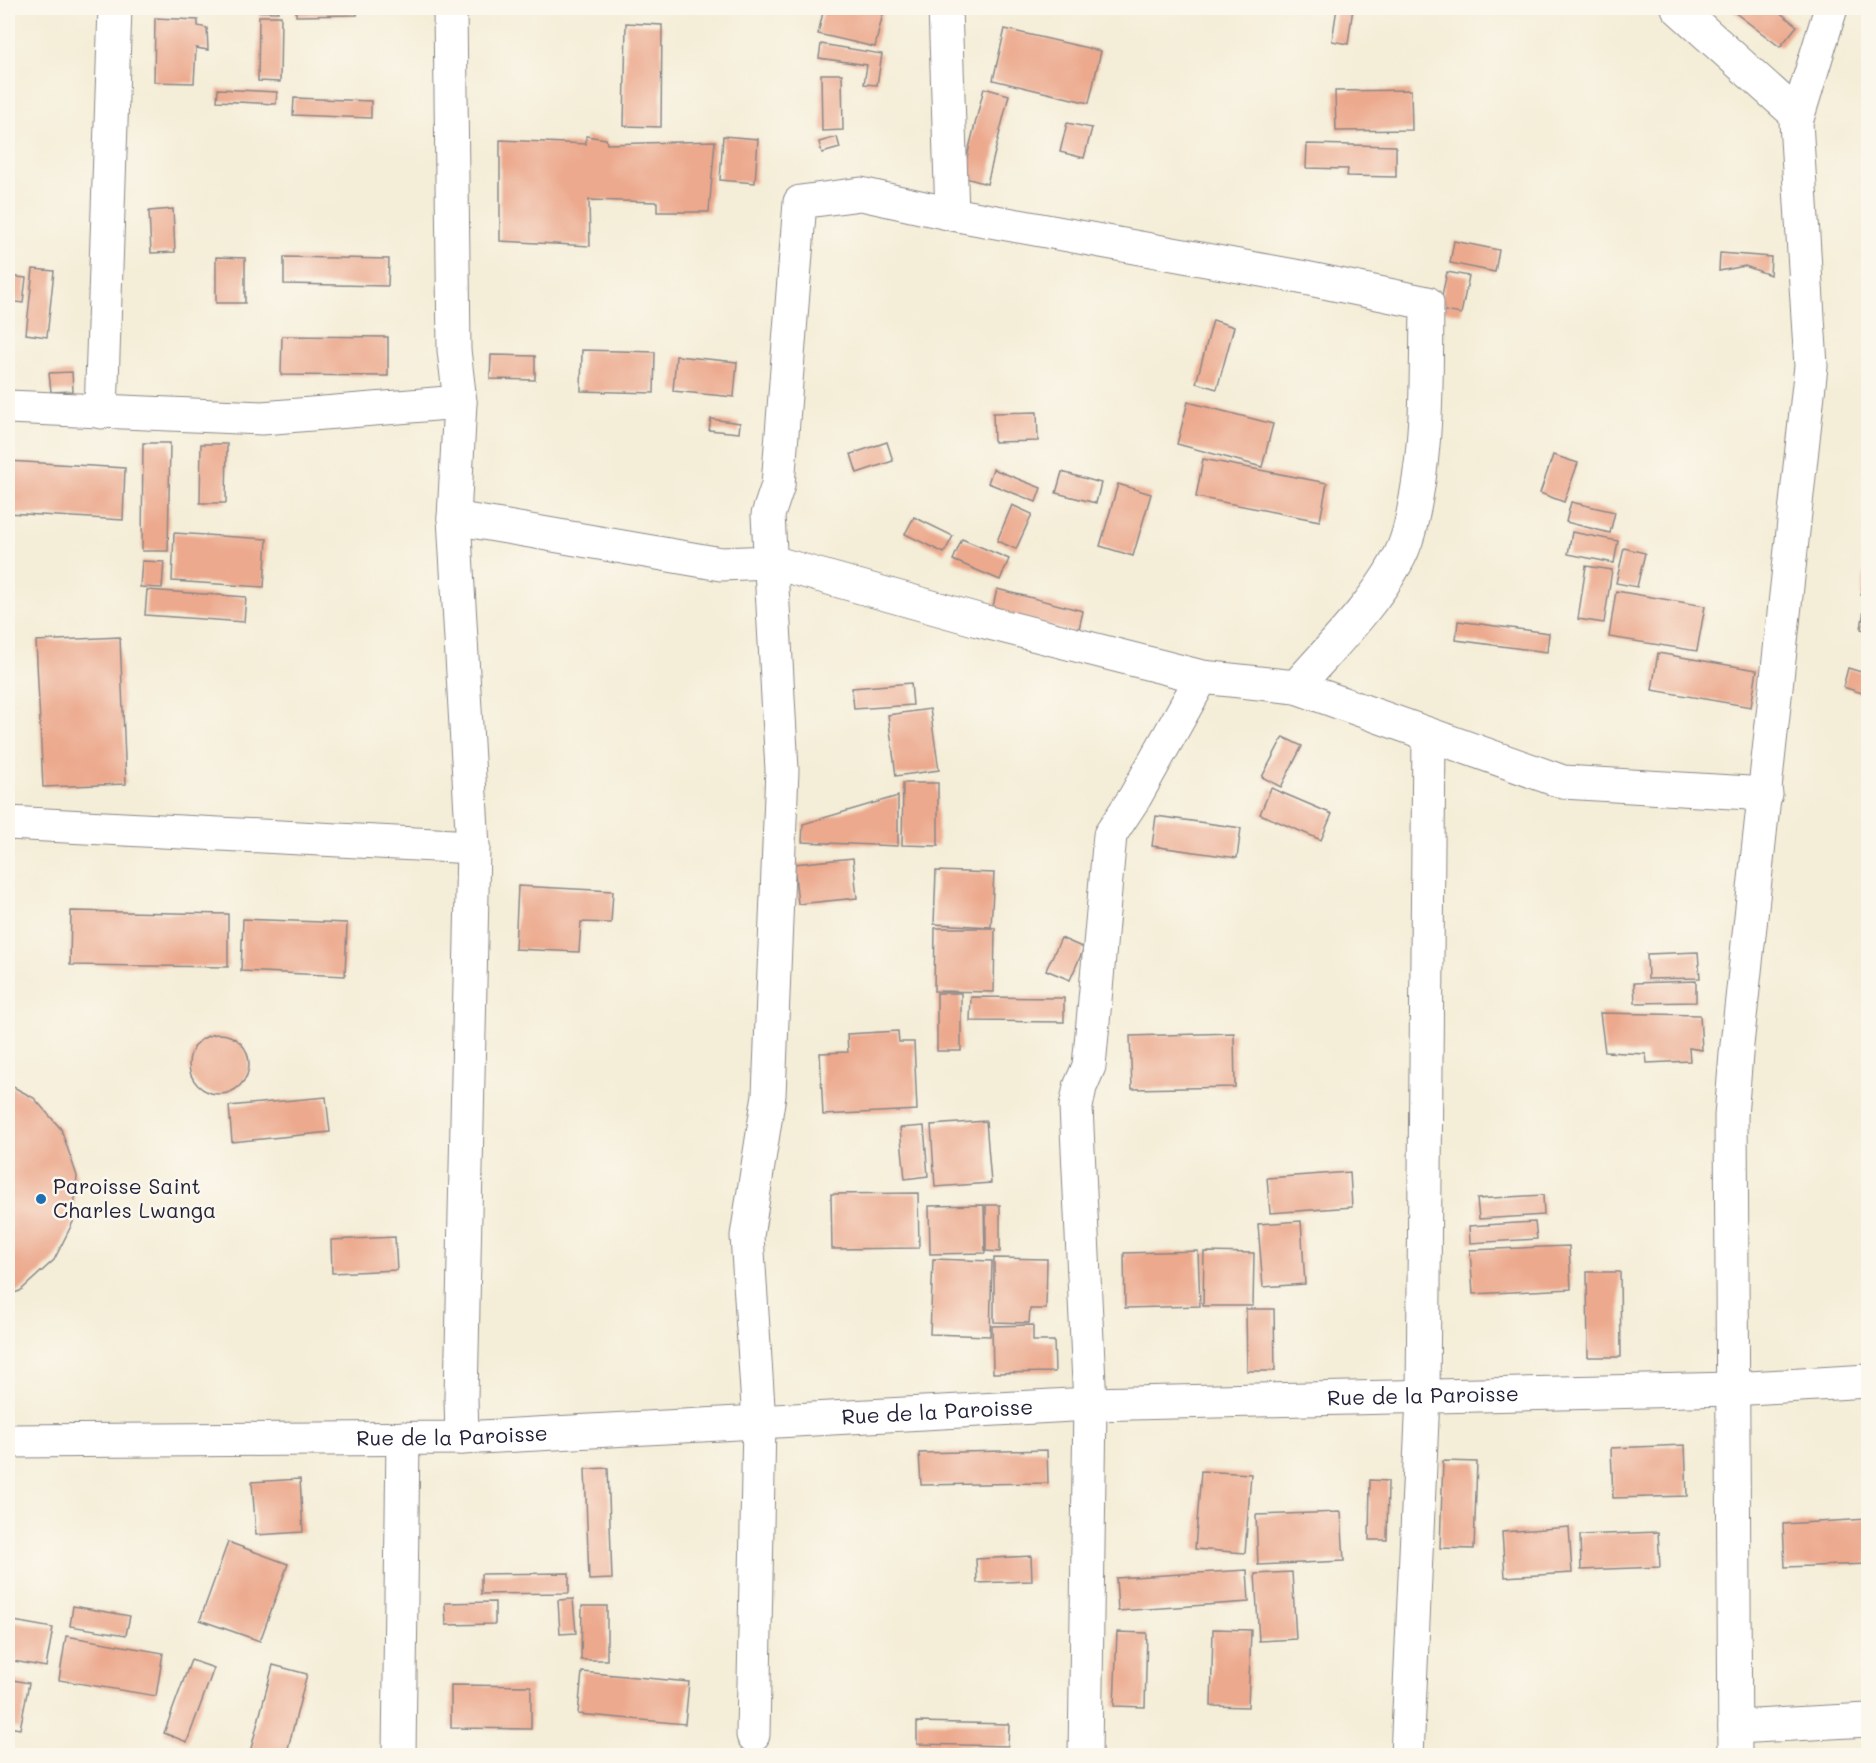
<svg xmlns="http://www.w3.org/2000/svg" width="1876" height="1763" font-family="Mali,sans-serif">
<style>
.building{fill:#eca98d}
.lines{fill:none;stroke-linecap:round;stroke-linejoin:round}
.street-casing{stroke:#8b8889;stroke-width:35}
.street{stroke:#fff;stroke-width:33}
.poi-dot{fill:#1f6fb2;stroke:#fbf7ec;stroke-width:2}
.labels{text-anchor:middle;stroke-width:5;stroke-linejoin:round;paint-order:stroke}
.poi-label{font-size:21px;fill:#22223b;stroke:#fbf7ec;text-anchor:start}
.street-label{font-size:21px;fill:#22223b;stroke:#fbf7ec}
</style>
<rect width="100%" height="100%" fill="#fbf7ec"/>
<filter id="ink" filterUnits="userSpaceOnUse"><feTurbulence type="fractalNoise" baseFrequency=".0167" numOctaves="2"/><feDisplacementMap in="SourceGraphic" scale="12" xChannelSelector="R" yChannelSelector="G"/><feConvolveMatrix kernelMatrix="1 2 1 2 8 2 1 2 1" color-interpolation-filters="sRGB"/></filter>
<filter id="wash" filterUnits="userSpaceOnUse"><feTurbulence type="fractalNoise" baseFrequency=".008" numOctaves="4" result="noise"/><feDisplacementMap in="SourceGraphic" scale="24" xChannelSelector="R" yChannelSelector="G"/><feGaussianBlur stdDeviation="1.35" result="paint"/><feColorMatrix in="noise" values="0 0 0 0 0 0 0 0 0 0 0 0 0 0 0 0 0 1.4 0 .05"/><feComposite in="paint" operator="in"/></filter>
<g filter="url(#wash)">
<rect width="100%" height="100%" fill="#f4edd7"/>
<g id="blocks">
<!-- building -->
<g class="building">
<polygon points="195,8 278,8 278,12 195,9"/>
<polygon points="296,8 357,8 357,15 296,16"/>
<polygon points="824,8 884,9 875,47 818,34"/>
<polygon points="1337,8 1353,8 1348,44 1332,41"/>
<polygon points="1729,8 1774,8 1797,26 1780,47"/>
<polygon points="259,16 281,16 280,82 258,81"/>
<polygon points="155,18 198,20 198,26 207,28 208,50 196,48 194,83 154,82"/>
<polygon points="626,23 662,25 661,127 624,126"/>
<polygon points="1005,29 1101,51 1089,103 993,80"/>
<polygon points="821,44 882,54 877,85 864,84 867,65 819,58"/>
<polygon points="821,74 842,74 843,130 822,131"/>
<polygon points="984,88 1009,95 987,184 962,177"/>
<polygon points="218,89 277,92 276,104 217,101"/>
<polygon points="1411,90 1412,130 1336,131 1335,91"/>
<polygon points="294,98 371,101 371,118 293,115"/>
<polygon points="1067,123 1092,128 1084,158 1060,152"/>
<polygon points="586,136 606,139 607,144 715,141 709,212 657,212 657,202 589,200 590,246 500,241 500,140 586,144"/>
<polygon points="723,136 758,139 755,183 720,180"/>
<polygon points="837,137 840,148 822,153 819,142"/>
<polygon points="1307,144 1396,146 1396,177 1347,176 1348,169 1306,168"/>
<polygon points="173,209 175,252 151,253 149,211"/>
<polygon points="1454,241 1499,250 1495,272 1450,263"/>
<polygon points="1720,253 1771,257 1770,275 1745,266 1719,271"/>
<polygon points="216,257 245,258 245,303 216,303"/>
<polygon points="284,257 389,259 388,286 284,284"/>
<polygon points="33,269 54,271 47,337 26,334"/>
<polygon points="1447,272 1469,276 1461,314 1439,310"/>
<polygon points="8,276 26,278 23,303 8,301"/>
<polygon points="1213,320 1234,327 1217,389 1196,383"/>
<polygon points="282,336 388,337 388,376 281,375"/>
<polygon points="582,350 655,352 654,393 581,391"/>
<polygon points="491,355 535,356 535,380 490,379"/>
<polygon points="676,356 737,362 734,397 673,391"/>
<polygon points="72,372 73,391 51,392 49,373"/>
<polygon points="1188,402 1273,424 1262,467 1177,444"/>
<polygon points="1037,412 1038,441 994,442 993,413"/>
<polygon points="711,419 740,423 739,433 709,430"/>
<polygon points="887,442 893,461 857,473 851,454"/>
<polygon points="143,443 170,443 168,551 142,551"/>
<polygon points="201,444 227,444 226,503 200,503"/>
<polygon points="1553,455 1578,463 1564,502 1540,493"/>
<polygon points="1203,459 1327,483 1320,521 1196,497"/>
<polygon points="8,461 125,468 123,520 8,513"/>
<polygon points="993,469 1041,488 1036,502 988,483"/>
<polygon points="1062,472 1101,483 1096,503 1056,493"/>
<polygon points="1118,484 1151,494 1133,556 1100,546"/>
<polygon points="1571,502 1615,512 1610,533 1566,522"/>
<polygon points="1012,505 1032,514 1016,549 997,541"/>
<polygon points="914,517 953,536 944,553 905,534"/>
<polygon points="1572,532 1618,541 1614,563 1568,554"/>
<polygon points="174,533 267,539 264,587 172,581"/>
<polygon points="962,539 1009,559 1000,580 953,560"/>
<polygon points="1624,548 1645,553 1637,587 1616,583"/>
<polygon points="1867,559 1868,559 1868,596 1861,595"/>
<polygon points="142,561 164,562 162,588 140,587"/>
<polygon points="1586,566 1612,570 1604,623 1578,619"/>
<polygon points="997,589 1083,611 1078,633 992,611"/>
<polygon points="147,590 246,597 244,622 145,615"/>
<polygon points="1616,591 1705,606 1697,651 1609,637"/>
<polygon points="1865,603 1868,603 1868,631 1861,629"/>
<polygon points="1458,621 1549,633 1547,652 1456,640"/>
<polygon points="120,637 126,784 43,787 36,641"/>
<polygon points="1658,653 1757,670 1751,707 1652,690"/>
<polygon points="1848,668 1868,674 1868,695 1843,687"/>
<polygon points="911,683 913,705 854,709 852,688"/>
<polygon points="930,709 939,770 896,776 888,715"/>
<polygon points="1283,737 1302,746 1281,787 1262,777"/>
<polygon points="903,783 938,783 938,846 902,845"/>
<polygon points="1271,788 1332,814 1321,840 1260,814"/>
<polygon points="898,796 898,846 802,842 803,824"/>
<polygon points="1156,816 1241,828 1237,858 1152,846"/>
<polygon points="853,858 857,898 798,904 794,864"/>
<polygon points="936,871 994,873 991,927 934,924"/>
<polygon points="518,886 613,891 611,923 581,922 579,952 515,949"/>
<polygon points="71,911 228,914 228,967 70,965"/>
<polygon points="243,919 347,923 345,976 241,971"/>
<polygon points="935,928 995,928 994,992 934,991"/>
<polygon points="1061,938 1084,948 1070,980 1046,970"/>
<polygon points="1698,952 1700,978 1648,979 1647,954"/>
<polygon points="1696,981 1696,1002 1635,1003 1634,983"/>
<rect x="937" y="993" width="24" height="58"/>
<polygon points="971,997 1064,998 1064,1022 970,1021"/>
<polygon points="1600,1013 1700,1015 1702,1050 1689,1048 1690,1061 1647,1063 1646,1054 1605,1052"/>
<polygon points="898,1031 899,1042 914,1042 917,1110 823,1115 820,1053 848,1052 847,1034"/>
<polygon points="1234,1033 1235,1087 1132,1089 1130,1036"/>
<circle cx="219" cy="1064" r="30"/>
<polygon points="8,1084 34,1098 61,1129 77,1176 73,1222 54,1260 20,1291 8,1295"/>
<polygon points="326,1097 330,1132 232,1142 229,1106"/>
<polygon points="986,1121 991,1183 935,1187 931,1125"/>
<polygon points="924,1126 928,1176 905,1179 900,1128"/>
<polygon points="1350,1172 1352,1207 1270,1213 1267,1178"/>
<polygon points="918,1193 919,1248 832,1249 831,1194"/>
<polygon points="1543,1195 1544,1215 1479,1219 1477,1199"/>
<polygon points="984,1205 985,1253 930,1254 929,1206"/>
<polygon points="986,1205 1000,1205 1000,1252 986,1251"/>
<polygon points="1301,1221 1305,1284 1263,1287 1258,1224"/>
<polygon points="1535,1222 1537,1239 1470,1243 1469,1226"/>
<polygon points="395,1237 397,1270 332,1273 331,1240"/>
<polygon points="1569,1246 1571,1289 1473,1294 1470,1250"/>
<polygon points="1198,1251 1200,1306 1125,1308 1124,1253"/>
<polygon points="1204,1252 1254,1253 1253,1306 1203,1306"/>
<polygon points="994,1258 1047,1259 1046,1309 1030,1309 1029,1323 994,1322"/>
<polygon points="933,1259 992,1261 990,1336 930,1334"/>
<polygon points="1587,1272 1620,1272 1621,1357 1588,1357"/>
<polygon points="1246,1309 1274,1309 1275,1371 1247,1371"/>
<polygon points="1033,1325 1033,1341 1054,1341 1055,1372 993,1373 992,1326"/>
<polygon points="1685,1445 1687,1496 1613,1498 1611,1448"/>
<polygon points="1047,1450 1048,1483 921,1485 919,1453"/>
<polygon points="1443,1461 1477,1462 1474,1549 1440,1548"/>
<polygon points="608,1468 612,1579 589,1580 585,1469"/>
<polygon points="1201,1471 1251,1474 1245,1553 1195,1549"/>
<polygon points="300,1479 303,1532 256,1535 252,1482"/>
<polygon points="1370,1480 1388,1481 1387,1540 1369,1540"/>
<polygon points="1341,1512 1344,1561 1258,1565 1256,1515"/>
<polygon points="1868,1519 1868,1564 1785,1567 1783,1524"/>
<polygon points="1569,1527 1572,1573 1505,1577 1502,1532"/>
<polygon points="1658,1532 1660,1567 1581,1570 1580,1535"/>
<polygon points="228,1542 288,1564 260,1641 200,1620"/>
<polygon points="1031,1556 1032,1581 977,1583 976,1559"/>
<polygon points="1247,1570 1249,1602 1118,1611 1116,1578"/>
<polygon points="1292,1572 1296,1639 1259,1641 1255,1574"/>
<polygon points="569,1573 569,1593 481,1594 481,1574"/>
<polygon points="573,1599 576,1633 560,1634 558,1600"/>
<polygon points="495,1602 495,1624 446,1625 445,1603"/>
<polygon points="73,1606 130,1616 126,1635 70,1626"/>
<polygon points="582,1606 607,1606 607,1660 581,1660"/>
<polygon points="8,1620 53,1628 46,1667 8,1660"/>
<polygon points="1213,1629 1251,1630 1248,1707 1211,1706"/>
<polygon points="1117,1632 1147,1633 1145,1707 1114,1706"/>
<polygon points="66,1636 163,1653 156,1696 59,1680"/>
<polygon points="191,1660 214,1668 187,1742 164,1733"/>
<polygon points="273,1665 307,1674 286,1756 249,1756"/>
<polygon points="582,1672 689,1682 685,1724 578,1714"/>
<polygon points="8,1679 29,1683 20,1729 8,1727"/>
<polygon points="451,1685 531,1686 531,1729 451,1728"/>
<polygon points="917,1722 1009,1724 1008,1746 917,1744"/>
</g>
</g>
</g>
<g filter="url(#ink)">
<use href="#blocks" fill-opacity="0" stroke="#8b8889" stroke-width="1.5"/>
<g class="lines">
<!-- street casing -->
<g class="street-casing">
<g id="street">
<polyline points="450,8 454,350 460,402 454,518 473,847 461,1397 462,1438"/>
<polyline points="945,8 952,214"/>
<polyline points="1678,8 1797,115"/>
<polyline points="8,407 262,418 460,402"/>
<polyline points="101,412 115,8"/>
<polyline points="454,518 721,564 772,562 978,620 1202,677 1296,687 1563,782 1766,794"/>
<polyline points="8,823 473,847"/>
<path id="s1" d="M 8,1441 L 462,1438 L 1090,1404 L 1732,1389 L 1868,1381"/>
<polyline points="1735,1727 1868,1720"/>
<path d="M 753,1735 L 759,1422 L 747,1236 L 769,1095 L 782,770 L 768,515 L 778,485 L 800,202 L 861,194 L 952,214 L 1300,277 L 1427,303 C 1426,369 1428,433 1416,498 C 1412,520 1408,543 1396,563 C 1371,608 1330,648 1296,687"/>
<polyline points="399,1756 403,1438"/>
<polyline points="1085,1756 1090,1404 1076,1107 1080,1087 1089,1066 1110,835 1135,797 1202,677"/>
<polyline points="1407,1756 1423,1397 1429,735"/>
<polyline points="1735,1756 1731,1116 1736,1054 1811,366 1796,122 1831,8"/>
</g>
</g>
<!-- street -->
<use href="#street" class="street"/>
</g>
</g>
<!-- markers -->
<circle class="poi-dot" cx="41" cy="1199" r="6"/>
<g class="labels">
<!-- poi labels -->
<g class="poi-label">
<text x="53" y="1194">Paroisse Saint<tspan x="53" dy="24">Charles Lwanga</tspan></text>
</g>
<!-- street labels -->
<g class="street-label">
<text dy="7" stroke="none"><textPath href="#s1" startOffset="1416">Rue de la Paroisse</textPath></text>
<text dy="7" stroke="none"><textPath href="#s1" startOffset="930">Rue de la Paroisse</textPath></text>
<text dy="7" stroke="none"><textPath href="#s1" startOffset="444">Rue de la Paroisse</textPath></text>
</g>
</g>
<!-- margin -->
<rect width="1876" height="1763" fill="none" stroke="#fbf7ec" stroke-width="30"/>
</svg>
